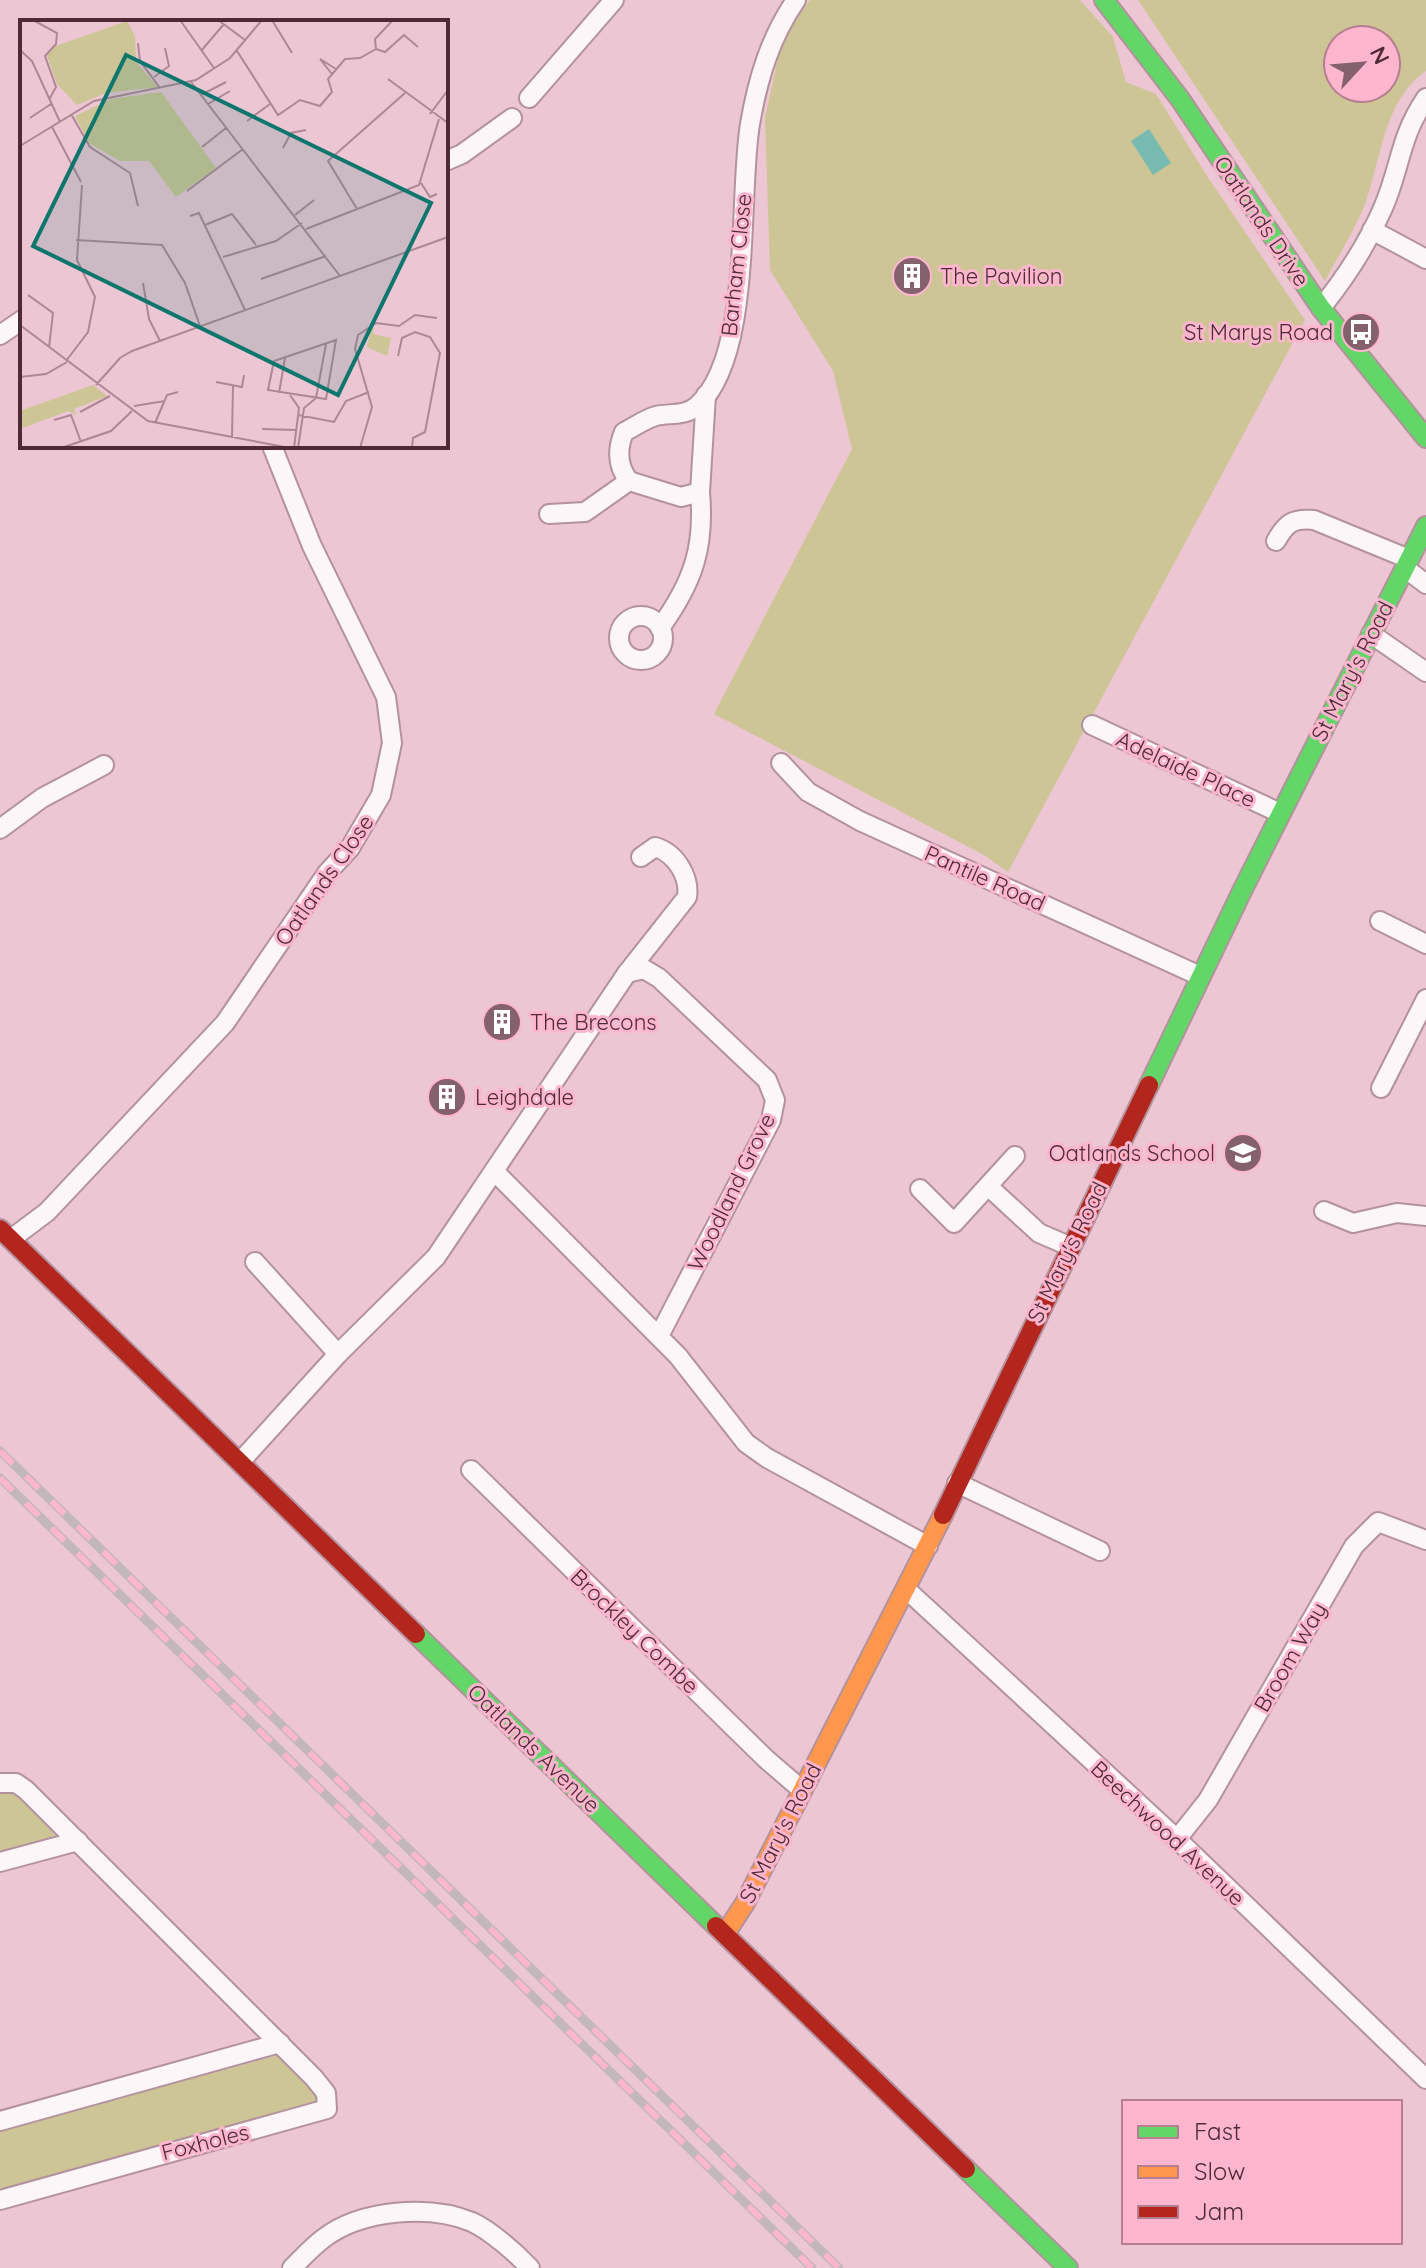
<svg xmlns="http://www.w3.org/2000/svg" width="1426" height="2268" font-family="Quicksand,sans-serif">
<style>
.green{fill:#cdc595;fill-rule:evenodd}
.water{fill:#77bbb0}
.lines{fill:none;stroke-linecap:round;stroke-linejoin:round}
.street-casing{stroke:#b3929e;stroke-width:22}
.fast-casing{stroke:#b3929e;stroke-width:22}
.slow-casing{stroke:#b3929e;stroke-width:22}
.jam-casing{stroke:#b3929e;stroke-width:22}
.street{stroke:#fcf6f8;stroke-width:18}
.fast{stroke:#63d668;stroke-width:18}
.slow{stroke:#ff974d;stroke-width:18}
.jam{stroke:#b3261e;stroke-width:18}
.rail-casing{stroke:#c2b8bb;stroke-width:9}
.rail{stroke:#fdb6cd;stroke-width:6;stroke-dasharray:18;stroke-linecap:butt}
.labels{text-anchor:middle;stroke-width:6;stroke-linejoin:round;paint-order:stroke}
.street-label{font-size:22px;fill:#4d2a36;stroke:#fdb6cd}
.poi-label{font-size:22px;fill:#4d2a36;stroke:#fdb6cd;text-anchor:start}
.inset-road{fill:none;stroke:#ad8894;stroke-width:2}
.view{fill:#0f766e;fill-opacity:0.15;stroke:#0f766e;stroke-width:4}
.inset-edge{fill:none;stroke:#4d2a36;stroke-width:4}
</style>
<rect width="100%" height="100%" fill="#edc6d3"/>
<!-- green -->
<g class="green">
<polygon points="810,0 1080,0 1113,37 1126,82 1156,94 1209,179 1305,320 1008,872 984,855 714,714 852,449 833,371 770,270 765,118 783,35"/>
<path d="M 1138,0 L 1426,0 L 1426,71 C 1384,99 1381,160 1365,204 C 1355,230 1338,256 1325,281 ZM 1338,40 L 1386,40 L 1386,88 L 1338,88 Z"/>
<polygon points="8,1792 17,1795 58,1838 0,1856 0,1794"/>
<polygon points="279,2055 320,2096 320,2103 0,2200 0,2130"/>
</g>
<!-- water -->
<polygon class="water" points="1149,129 1171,163 1153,175 1131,141"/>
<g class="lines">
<!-- street casing -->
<g class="street-casing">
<g id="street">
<polyline points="529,98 614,0"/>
<polyline points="446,161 462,154 512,118"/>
<polyline points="1372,230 1426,259"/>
<path d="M 1321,308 C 1346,277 1367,245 1383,208 C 1401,167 1399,138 1426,98"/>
<polyline points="0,335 22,320"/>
<polyline points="629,481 681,497 700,492 706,395"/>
<path d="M 549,514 L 585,512 L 629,481 C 617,466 617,449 624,432 C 634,427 645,419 656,416 C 669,413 686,416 697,406 C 753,357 738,196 750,124 C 758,78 770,38 796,0"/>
<path d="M 1276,541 C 1286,523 1293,518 1314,520 L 1409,559"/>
<polyline points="1405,568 1426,584"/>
<circle cx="641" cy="638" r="22"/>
<path d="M 660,628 C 693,582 705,548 700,492"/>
<polyline points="1371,634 1426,672"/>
<polyline points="1092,725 1280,813"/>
<polyline points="781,763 808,792 860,821 1200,976"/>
<polyline points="0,829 42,798 104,765"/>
<polyline points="1380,921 1426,944"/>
<polyline points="627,973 644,969 659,978 767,1080 775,1100 771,1120 659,1336"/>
<polyline points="1381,1088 1426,999"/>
<polyline points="494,1171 678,1356 746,1443 767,1458 928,1546"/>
<polyline points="989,1187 1039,1233 1069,1246"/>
<polyline points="920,1189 954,1223 1015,1156"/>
<polyline points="1324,1211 1353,1223 1397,1213 1426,1216"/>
<polyline points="11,1239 47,1212 225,1023 327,873 350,848 381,795 392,743 386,697 312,546 272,446"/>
<polyline points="255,1262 338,1354"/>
<path d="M 240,1462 L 338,1354 L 436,1257 L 627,973 L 687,897 C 690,877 676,853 655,847 L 641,857"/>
<polyline points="471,1470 766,1759 802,1790"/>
<polyline points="957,1483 1100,1551"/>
<polyline points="907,1590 1177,1839 1426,2079"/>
<polyline points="0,1783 16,1783 26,1790 314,2078 326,2093 327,2109 0,2200"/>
<polyline points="1177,1839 1208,1800 1354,1546 1378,1522 1426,1540"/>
<polyline points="0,1862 78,1841"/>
<polyline points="0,2121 280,2043"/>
<path d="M 292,2268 C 302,2258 312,2247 324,2238 C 361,2210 429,2204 472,2222 C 491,2231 516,2253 530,2268"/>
</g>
</g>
<!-- fast casing -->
<g class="fast-casing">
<g id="fast">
<polyline points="1104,0 1180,99 1321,308 1426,438"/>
<polyline points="1149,1085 1243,889 1426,526"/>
<polyline points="416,1634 716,1926"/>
<polyline points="966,2169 1068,2268"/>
</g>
</g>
<!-- slow casing -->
<g class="slow-casing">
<polyline id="slow" points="725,1934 745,1903 943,1515"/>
</g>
<!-- jam casing -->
<g class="jam-casing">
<g id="jam">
<polyline points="0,1229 416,1634"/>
<polyline points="943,1515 1149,1085"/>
<polyline points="716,1926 966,2169"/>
</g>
</g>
<!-- street -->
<use href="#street" class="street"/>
<!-- fast -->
<use href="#fast" class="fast"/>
<!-- slow -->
<use href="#slow" class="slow"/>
<!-- jam -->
<use href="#jam" class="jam"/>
<!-- rail casing -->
<g class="rail-casing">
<g id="rail">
<polyline points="0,1451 839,2268"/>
<polyline points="0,1478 812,2268"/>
</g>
</g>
<!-- rail -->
<use href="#rail" class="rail"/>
</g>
<!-- icons -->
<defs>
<g id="building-disc" transform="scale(2)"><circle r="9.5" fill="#85616d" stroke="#fdb6cd"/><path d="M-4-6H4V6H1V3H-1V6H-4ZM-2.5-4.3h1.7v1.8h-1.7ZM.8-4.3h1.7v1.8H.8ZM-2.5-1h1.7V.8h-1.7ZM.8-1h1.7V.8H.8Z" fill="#fff"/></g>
<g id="bus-disc" transform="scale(2)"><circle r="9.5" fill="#85616d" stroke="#fdb6cd"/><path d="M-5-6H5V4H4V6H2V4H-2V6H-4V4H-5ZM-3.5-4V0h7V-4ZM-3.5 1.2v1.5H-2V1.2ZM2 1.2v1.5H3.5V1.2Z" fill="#fff"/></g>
<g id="school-disc" transform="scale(2)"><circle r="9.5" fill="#85616d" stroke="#fdb6cd"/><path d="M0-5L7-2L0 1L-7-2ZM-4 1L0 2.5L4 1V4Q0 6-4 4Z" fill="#fff"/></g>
</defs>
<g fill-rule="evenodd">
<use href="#building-disc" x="912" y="276"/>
<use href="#bus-disc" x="1361" y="332"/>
<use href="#building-disc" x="502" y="1022"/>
<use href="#building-disc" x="447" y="1097"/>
<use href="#school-disc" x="1243" y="1153"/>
</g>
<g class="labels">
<!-- street labels -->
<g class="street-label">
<text transform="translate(1262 221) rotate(56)" y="8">Oatlands Drive</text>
<text transform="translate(736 265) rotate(-84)" y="8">Barham Close</text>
<text transform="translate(1352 671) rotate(-63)" y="8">St Mary's Road</text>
<text transform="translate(1186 769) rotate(25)" y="8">Adelaide Place</text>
<text transform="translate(985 878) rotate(24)" y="8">Pantile Road</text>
<text transform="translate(324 880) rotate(-55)" y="8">Oatlands Close</text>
<text transform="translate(731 1192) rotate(-64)" y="8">Woodland Grove</text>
<text transform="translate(1067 1252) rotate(-64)" y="8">St Mary's Road</text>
<text transform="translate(635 1631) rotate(44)" y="8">Brockley Combe</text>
<text transform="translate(1290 1657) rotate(-60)" y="8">Broom Way</text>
<text transform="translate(534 1748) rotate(44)" y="8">Oatlands Avenue</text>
<text transform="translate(780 1833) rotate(-63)" y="8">St Mary's Road</text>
<text transform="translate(1168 1833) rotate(43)" y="8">Beechwood Avenue</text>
<text transform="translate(205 2142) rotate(-14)" y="8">Foxholes</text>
</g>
<!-- poi labels -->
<g class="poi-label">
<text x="940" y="284">The Pavilion</text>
<text x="1333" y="340" text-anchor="end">St Marys Road</text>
<text x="530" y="1030">The Brecons</text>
<text x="475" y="1105">Leighdale</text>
<text x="1215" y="1161" text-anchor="end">Oatlands School</text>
</g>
</g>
<!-- overview -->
<g transform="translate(20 20)">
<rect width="428" height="428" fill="#edc6d3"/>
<path d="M 107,1 L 115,16 L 116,42 L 138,67 L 86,73 L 57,85 L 37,64 L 27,36 L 33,27 ZM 141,72 L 196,148 L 156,177 L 129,141 L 100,141 L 69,123 L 55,96 L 91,79 ZM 354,307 L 353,314 L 371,318 L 367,336 L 347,327 L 350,314 L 345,313 ZM 73,365 L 87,376 L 54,389 L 56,395 L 48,391 L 0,409 L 0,391 Z" fill="#cdc595"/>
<path class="inset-road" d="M 13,0 L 37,13 L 36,24 L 25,36 L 36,67 L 30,78M 160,0 L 194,48M 198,0 L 225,20M 252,0 L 272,33M 118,23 L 120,41 L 140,68M 356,29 L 365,32 L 384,15 L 398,27M 356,29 L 355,19 L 373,0M 0,30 L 12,41 L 40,102M 181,31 L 204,4M 217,31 L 258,95 L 280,80 L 300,86 L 312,72 L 308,59 L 325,39 L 340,38 L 356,29M 312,54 L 300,39 L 316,49M 134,57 L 149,46 L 145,28M 368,59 L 428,103M 171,62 L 320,256M 181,75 L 206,62M 188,84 L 210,71M 51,94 L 70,127 L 110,153 L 118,186M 410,94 L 428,70M 10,98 L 31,84M 227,101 L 250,84M 32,107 L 61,162M 0,126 L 74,81 L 176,60 L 210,38 L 242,0M 182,127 L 206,108M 263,128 L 271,113 L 286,110M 401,163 L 410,177 L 417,174M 167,171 L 223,129M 337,189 L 308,141 L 385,73M 275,195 L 294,180M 170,196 L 179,193 L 225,290M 185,205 L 212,194 L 236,225M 286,209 L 399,165 L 419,99M 56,220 L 142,225 L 165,263 L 180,306M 203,237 L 256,221 L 282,203M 241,259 L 306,236M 123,263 L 129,299 L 140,321M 8,275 L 33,293 L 29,328M 0,305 L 128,401 L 270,428M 316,320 L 306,379 L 248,370 L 254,341 ZM 378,336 L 382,318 L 395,312 L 410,317 L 420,333 L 405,412 L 393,418 L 392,428M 46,341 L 68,312 L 75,277 L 57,240 L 62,165M 0,357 L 26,354 L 47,342M 196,362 L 222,367 L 224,355M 76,365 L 100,338 L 112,331 L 428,217M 259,373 L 265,338M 270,375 L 279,388 L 274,428M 114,386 L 145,381M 60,392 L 90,376M 278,395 L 314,402 L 326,381 L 349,372M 34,400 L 51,395 L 61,422M 135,403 L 147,375 L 158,372M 242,409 L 276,410M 212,417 L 213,366M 41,428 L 91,411 L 112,391M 278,428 L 284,388 L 296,378 L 306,324M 340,428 L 352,387 L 335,329 L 338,315 L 356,303 L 379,306 L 395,295 L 417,298"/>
<path class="view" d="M 106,35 L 411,183 L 318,375 L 13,226 Z"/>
<rect width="428" height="428" class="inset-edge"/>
</g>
<!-- legend -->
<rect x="1122" y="2100" width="280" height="144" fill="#fdb6cd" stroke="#b77e91" stroke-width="2"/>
<rect x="1138" y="2126" width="40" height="12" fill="#63d668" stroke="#b77e91" stroke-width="2"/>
<text x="1194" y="2140" font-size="24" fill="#4d2a36">Fast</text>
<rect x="1138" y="2166" width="40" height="12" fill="#ff974d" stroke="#b77e91" stroke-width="2"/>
<text x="1194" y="2180" font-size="24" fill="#4d2a36">Slow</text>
<rect x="1138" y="2206" width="40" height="12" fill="#b3261e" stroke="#b77e91" stroke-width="2"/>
<text x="1194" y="2220" font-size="24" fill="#4d2a36">Jam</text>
<!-- north arrow -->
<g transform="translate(1362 64) rotate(64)"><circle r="38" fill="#fdb6cd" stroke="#b77e91" stroke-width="2"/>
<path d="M0-6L14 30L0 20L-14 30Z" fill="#85616d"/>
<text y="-12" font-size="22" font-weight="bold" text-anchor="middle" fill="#4d2a36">N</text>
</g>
</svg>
